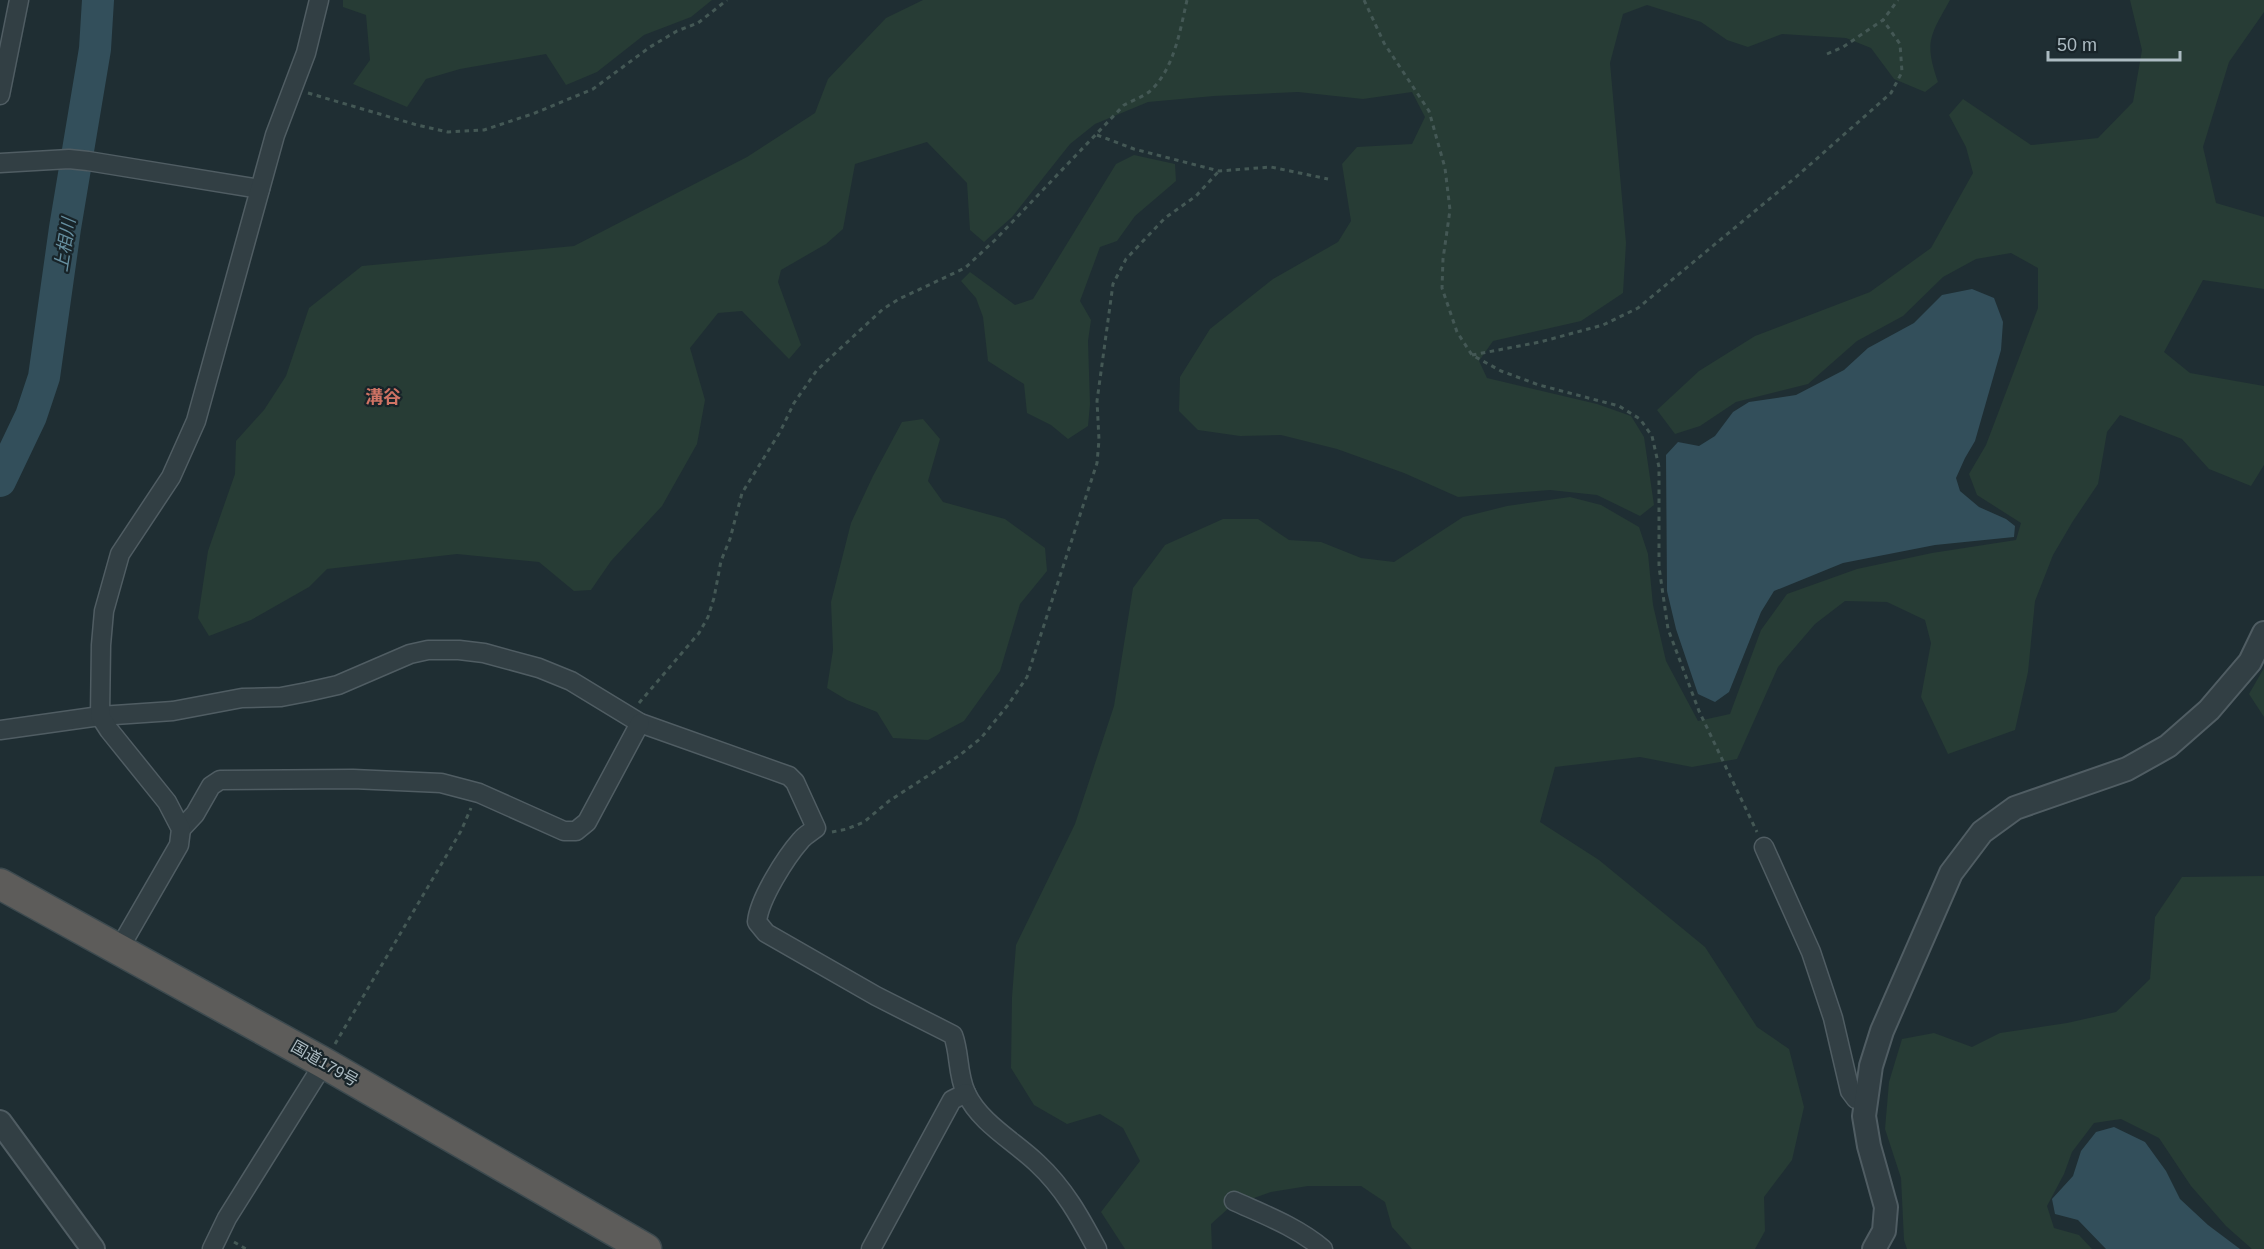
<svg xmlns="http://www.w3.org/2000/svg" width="2264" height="1249" font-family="Arial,'Noto Sans JP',sans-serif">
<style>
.green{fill:#273c35}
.water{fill:#334f5b}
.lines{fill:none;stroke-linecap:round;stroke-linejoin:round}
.river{stroke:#334f5b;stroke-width:32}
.minor-casing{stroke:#505d63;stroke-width:21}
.tertiary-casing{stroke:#505d63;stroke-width:26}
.trunk-casing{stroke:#3d4a4f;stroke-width:33}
.path{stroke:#445855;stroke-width:3;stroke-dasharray:4.5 4.5;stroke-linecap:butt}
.minor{stroke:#323f44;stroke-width:18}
.tertiary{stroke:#323f44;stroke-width:22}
.trunk{stroke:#5d5c5a;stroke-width:30}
.labels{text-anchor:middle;stroke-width:4.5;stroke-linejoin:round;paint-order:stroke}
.street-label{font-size:16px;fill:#acbbc2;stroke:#182429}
.water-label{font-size:18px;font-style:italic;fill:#668fa0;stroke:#182429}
.neighbourhood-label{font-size:18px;font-weight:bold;fill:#d07364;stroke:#182429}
</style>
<rect width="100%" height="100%" fill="#1f2e33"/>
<!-- green -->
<g class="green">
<polygon points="343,0 712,0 691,17 644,35 597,72 566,85 546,54 460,69 426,79 407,107 353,84 370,60 366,15 343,7"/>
<path d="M 923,0 L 1950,0 C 1930,36 1924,42 1938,82 L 1925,92 L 1894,79 L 1871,48 L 1846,38 L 1782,34 L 1748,47 L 1727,40 L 1701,22 L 1647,5 L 1623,14 L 1610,63 L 1626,243 L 1623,293 L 1581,321 L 1493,341 L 1479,361 L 1487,378 L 1597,404 L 1631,416 L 1644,437 L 1654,505 L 1640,516 L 1597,495 L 1550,490 L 1458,497 L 1404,473 L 1337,449 L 1281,435 L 1240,436 L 1198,430 L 1179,411 L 1180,377 L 1210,329 L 1273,279 L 1338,242 L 1351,221 L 1342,164 L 1357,147 L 1412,144 L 1425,117 L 1412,92 L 1363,99 L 1298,92 L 1214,96 L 1148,102 L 1095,124 L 1070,144 L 1012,217 L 984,242 L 970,230 L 967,183 L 927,142 L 855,164 L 843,229 L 826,244 L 781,270 L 778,282 L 801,345 L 789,359 L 742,311 L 718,313 L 690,348 L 705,400 L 697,444 L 662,506 L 611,561 L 591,590 L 574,591 L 539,562 L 457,554 L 327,569 L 309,587 L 251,620 L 209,636 L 198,618 L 208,551 L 235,474 L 236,441 L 264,410 L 286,376 L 309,308 L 362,266 L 574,246 L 747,157 L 815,113 L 828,79 L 886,18 Z"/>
<polygon points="2130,0 2264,0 2264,12 2229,62 2203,147 2216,203 2264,217 2264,289 2203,280 2164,352 2190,373 2264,386 2264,465 2251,486 2209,469 2182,439 2120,415 2107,432 2098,484 2073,521 2053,555 2035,601 2028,672 2015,730 1948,754 1921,697 1931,643 1925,620 1887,602 1845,601 1815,624 1778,667 1737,759 1692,767 1640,757 1555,767 1540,822 1599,860 1705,947 1757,1027 1789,1049 1804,1107 1792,1160 1764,1197 1765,1231 1755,1249 1412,1249 1392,1227 1385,1202 1361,1186 1308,1186 1271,1192 1231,1206 1211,1224 1212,1249 1125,1249 1101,1212 1140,1161 1123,1128 1100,1114 1067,1124 1034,1105 1011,1068 1012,997 1016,945 1075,824 1114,706 1133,588 1165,545 1223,519 1258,519 1289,540 1321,542 1361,558 1394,562 1463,517 1507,506 1570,497 1601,505 1639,527 1648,554 1653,605 1666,661 1698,721 1730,714 1761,630 1787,594 1857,569 1932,553 2016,540 2021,523 1977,495 1969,474 1986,445 2038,308 2038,268 2011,253 1976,259 1943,277 1903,316 1857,341 1808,384 1736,402 1700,426 1675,434 1657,410 1699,371 1755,336 1870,292 1931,248 1973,173 1966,147 1949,115 1963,99 2031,145 2098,138 2133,102 2142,50"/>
<polygon points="1134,155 1175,164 1176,181 1135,216 1117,241 1100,247 1080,301 1091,320 1088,341 1090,404 1088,426 1068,439 1051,425 1027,413 1024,384 988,361 983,317 976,298 961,281 970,272 1015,305 1033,299 1116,164"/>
<polygon points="923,419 940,439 928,481 943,502 1005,519 1045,548 1047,571 1020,604 1000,671 964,721 928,740 893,738 877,712 847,700 827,688 833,650 831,602 851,523 873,476 902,422"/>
<polygon points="2264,668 2264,717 2249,694"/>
<polygon points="2264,876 2264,1249 2252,1249 2226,1226 2191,1186 2159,1138 2121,1119 2094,1123 2072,1152 2064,1174 2047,1206 2054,1228 2079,1235 2092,1249 1907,1249 1904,1240 1901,1178 1885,1129 1889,1082 1902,1039 1934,1033 1972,1047 2000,1033 2067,1023 2116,1012 2150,979 2155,917 2182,877"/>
</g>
<!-- water -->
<g class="water">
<polygon points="1972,289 1994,298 2003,322 2001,350 1975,441 1965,458 1956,478 1960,491 1979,507 2006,519 2015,526 2014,537 1935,545 1843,563 1774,591 1761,612 1729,692 1715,702 1698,694 1676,629 1667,591 1666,455 1678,442 1699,446 1715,436 1733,412 1749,402 1796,395 1844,370 1868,348 1914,323 1942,295"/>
<polygon points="2114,1127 2145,1142 2166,1171 2180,1199 2208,1225 2240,1249 2106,1249 2078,1220 2055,1214 2052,1199 2073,1176 2081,1151 2096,1132"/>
</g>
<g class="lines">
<!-- river -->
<polyline class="river" points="0,481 31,416 44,377 65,228 95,49 98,0"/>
<!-- minor casing -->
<g class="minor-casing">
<g id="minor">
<polyline points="0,95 19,0"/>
<polyline points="0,163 69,159 88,161 260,189"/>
<path d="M 0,730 L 100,716 L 173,711 L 242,698 L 281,697 L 307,692 L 338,685 L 410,654 L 428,650 L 459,650 L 484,653 L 539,668 L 571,681 L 640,723 L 789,776 L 795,782 L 816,828 C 811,832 805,835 801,840 C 786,857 759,899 757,922 L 766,933 L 876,996 L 953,1035 C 960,1053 957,1074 966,1093 C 980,1123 1014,1141 1037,1163 C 1064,1188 1080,1217 1097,1249"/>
<polyline points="181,829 195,814 211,786 220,780 353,779 441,783 479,793 564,831 576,831 587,822 640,723"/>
<polyline points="1764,847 1811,952 1833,1018 1850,1091 1856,1099 1865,1100"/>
<polyline points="119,949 179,845 181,829 167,802 109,730 100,716 101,645 104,611 120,554 171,477 196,421 275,135 306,53 319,0"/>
<path d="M 1234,1201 C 1265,1215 1297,1227 1323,1249"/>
<polyline points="212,1249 227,1218 324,1063"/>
<polyline points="871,1249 952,1100 966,1093"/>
</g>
</g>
<!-- tertiary casing -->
<g class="tertiary-casing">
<g id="tertiary">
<polyline points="0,1122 93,1249"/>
<polyline points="1874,1249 1884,1231 1886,1207 1869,1146 1864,1116 1871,1066 1882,1031 1951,873 1982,832 2015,808 2127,769 2168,746 2209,710 2250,662 2264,633"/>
</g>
</g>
<!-- trunk casing -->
<g class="trunk-casing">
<polyline id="trunk" points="0,884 324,1063 646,1249"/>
</g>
<!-- path -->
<g class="path">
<polyline points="1364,0 1384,43 1429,111 1445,168 1450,210 1443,259 1442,288 1457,332 1472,355 1501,371 1539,385 1619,406 1640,419 1652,436 1659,467 1659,567 1668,629 1699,711 1757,832"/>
<polyline points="1827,54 1843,47 1883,20 1898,0"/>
<polyline points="308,93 417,125 448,132 484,130 535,113 593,89 650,47 677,31 698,23 727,0"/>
<polyline points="1097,135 1134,149 1219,171 1271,167 1328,179"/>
<polyline points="1472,355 1540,342 1603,325 1638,308 1796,177 1891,93 1902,72 1900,44 1883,20"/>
<path d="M 639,703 L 699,633 L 708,617 L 714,598 L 721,561 L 730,539 L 742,493 L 780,432 L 794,403 L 817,370 L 883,309 L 899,299 L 965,268 L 995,240 L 1124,105 C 1132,101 1142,97 1149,92 C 1174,70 1180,31 1187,0"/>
<polyline points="832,832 847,829 864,822 889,801 960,755 981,738 1008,705 1027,677 1097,463 1099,440 1097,401 1113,284 1126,259 1165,218 1196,196 1219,171"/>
<polyline points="335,1044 461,831 471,808"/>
<polyline points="234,1242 246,1249"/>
</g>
<!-- minor -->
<use href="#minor" class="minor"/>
<!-- tertiary -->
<use href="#tertiary" class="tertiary"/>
<!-- trunk -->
<use href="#trunk" class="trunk"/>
</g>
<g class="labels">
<!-- street labels -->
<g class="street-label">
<text transform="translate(325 1063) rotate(30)" y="6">国道179号</text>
</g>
<!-- water labels -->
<g class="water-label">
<text transform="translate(65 245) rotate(-81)" y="6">上相川</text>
</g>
<!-- neighbourhood labels -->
<g class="neighbourhood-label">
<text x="383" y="403">溝谷</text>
</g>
</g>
<!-- scale -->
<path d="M2048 51v9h132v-9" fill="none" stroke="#acbbc2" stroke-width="3"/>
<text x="2057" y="51" font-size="18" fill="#acbbc2" stroke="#182429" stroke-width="4.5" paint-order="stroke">50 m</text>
</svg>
